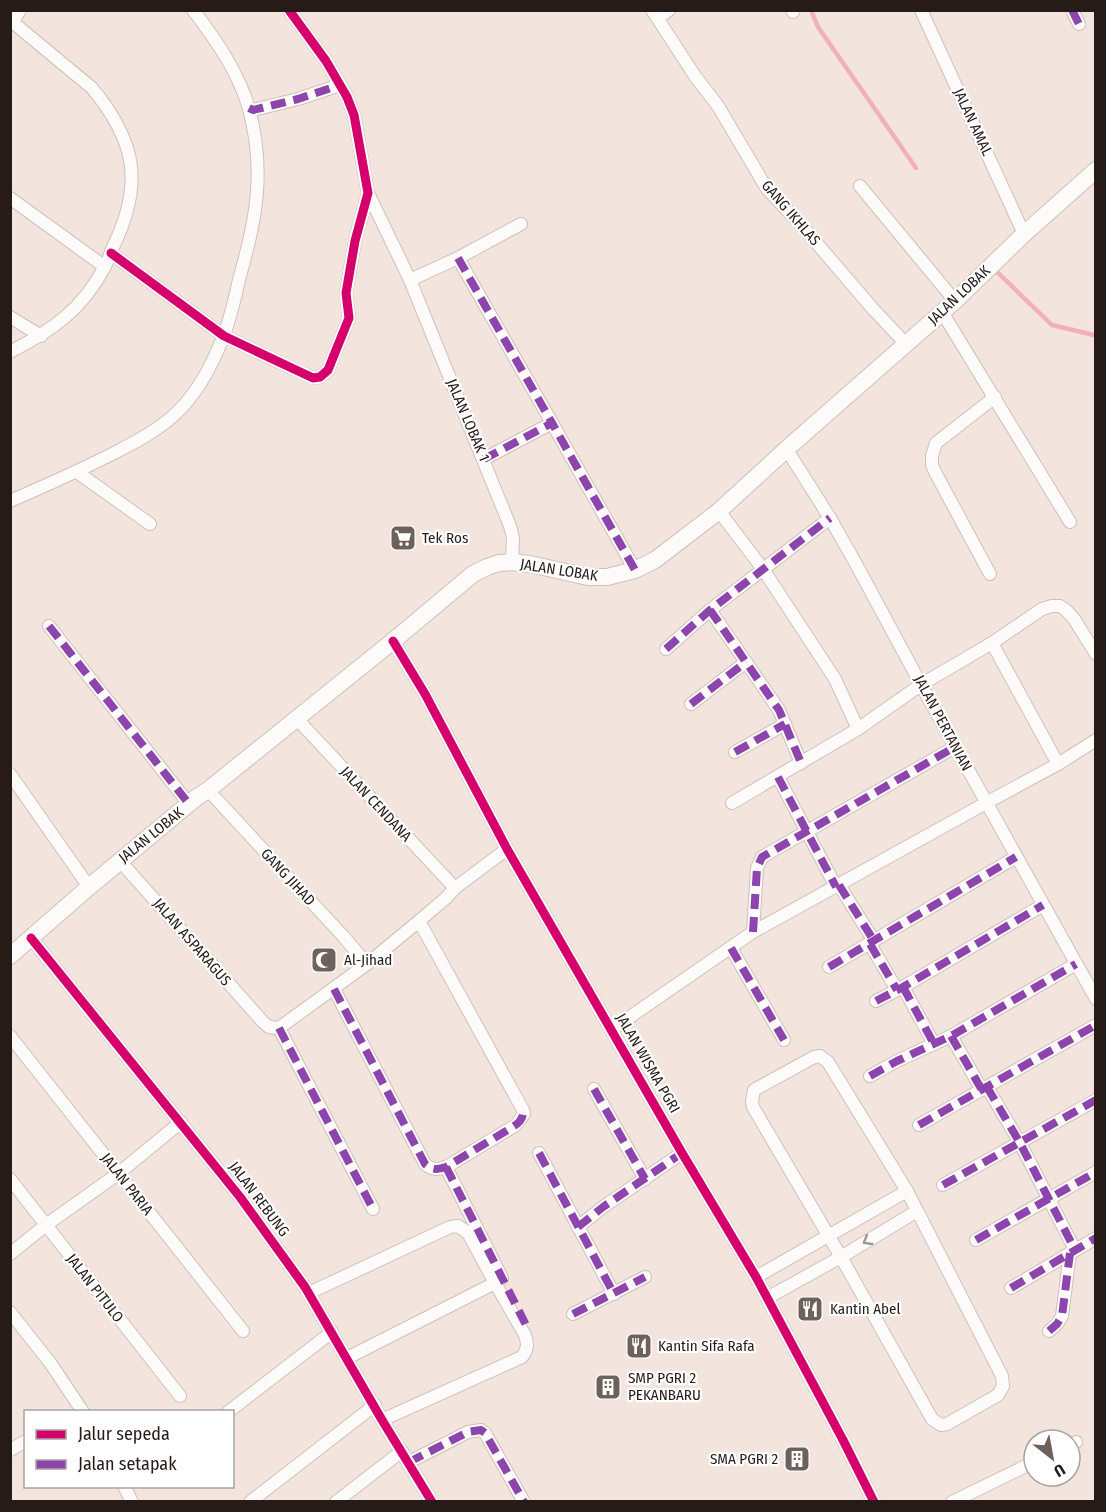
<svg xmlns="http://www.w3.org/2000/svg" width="1106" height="1512" font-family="'Fira Sans Condensed',sans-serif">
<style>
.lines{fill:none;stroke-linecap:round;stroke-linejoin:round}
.stream{stroke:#f2b0b9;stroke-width:4.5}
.minor-casing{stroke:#cec1bb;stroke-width:14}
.secondary-casing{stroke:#cec1bb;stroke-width:18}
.minor{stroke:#fdfbfa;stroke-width:12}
.secondary{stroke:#fdfbfa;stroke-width:16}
.quiet{stroke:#8e44ad;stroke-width:8;stroke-dasharray:15 8;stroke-linecap:butt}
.cycleway-casing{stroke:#fff;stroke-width:13}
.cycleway{stroke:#d6006c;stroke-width:9}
.oneway{stroke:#9c9693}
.labels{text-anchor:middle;stroke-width:4.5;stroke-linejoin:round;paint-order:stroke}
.street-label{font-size:15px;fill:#261b16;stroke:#fff}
.poi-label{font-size:15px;fill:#261b16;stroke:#fff;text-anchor:start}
</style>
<rect width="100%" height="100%" fill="#f3e4dd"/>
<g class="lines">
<!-- stream -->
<g class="stream">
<polyline points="811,10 818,27 916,168"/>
<polyline points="995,270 1052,325 1094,335 1096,336"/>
</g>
<!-- minor casing -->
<g class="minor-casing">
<g id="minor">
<polyline points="652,10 695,76 718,106 767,189 802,226 873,309 906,344"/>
<polyline points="792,10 793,12"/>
<polyline points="921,10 1024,234"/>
<polyline points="1072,10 1079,24"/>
<polyline points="658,18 669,10"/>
<path d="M 10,20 L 92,88 C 136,141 144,184 113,247 C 110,254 108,262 104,268 C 82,310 51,331 10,352"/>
<polyline points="13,22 20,10"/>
<polyline points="249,108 253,110 298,99 340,85"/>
<polyline points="860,186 955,301"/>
<polyline points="368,193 410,280"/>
<polyline points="10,198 105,267"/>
<polyline points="111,253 224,336 313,378 320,377 328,370 349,318 346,293 355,241 368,193 354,115 347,97 326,61 289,10"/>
<polyline points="458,258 552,423"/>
<polyline points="942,312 1070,522"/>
<polyline points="10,317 41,336"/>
<polyline points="787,450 830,518 856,564 931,703 1096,999"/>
<polyline points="484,459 552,423 635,570"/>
<polyline points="77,472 150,524"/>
<path d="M 10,501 C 47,485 83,469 118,451 C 137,441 156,431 172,417 C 196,396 212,366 223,337 C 231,318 235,296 240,276 C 248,247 255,220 257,191 C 259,164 256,135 249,109 C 239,73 216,40 193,10"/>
<polyline points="719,511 763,569 835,679 858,729"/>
<polyline points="512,562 513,538 510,526 410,280 458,258 521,224"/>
<polyline points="990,574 935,472 932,465 932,456 936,443 995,397"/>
<polyline points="710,610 779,710 801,763"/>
<polyline points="49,626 189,804"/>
<polyline points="393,641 425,694 507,849 682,1153 756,1277 843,1440 874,1502"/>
<polyline points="992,643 1058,764"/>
<polyline points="666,649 710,610 830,518"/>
<polyline points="691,704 746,662"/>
<polyline points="297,719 455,888"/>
<polyline points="735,752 785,724"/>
<polyline points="10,774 89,887"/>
<polyline points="778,777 836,887"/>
<polyline points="208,790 343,936 367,964"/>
<polyline points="732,803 858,729 922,684 992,643 1042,609 1052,606 1060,606 1066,610 1074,619 1096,654"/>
<polyline points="120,861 263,1022 269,1027 279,1028 367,964 419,921 446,898 455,888 507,849"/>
<polyline points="839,885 874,941"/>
<polyline points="753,932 757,868 762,857 955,747"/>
<polyline points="31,938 240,1197 305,1287 382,1420 432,1502"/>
<polyline points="870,944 897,990"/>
<polyline points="731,948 784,1040"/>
<polyline points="829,967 1016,857"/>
<polyline points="903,987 934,1044"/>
<path d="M 334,989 L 425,1164 C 432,1170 437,1170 446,1167 L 516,1125 L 524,1114 L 523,1110 L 419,921"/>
<polyline points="876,1001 903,987 1043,905"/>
<polyline points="279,1028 373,1209"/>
<polyline points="611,1030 753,932 986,803 1058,764 1096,740"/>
<polyline points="10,1036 243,1331"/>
<polyline points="951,1036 982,1090"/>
<polygon points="820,1056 828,1062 907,1191 1002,1376 1003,1386 998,1395 947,1424 941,1425 932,1419 841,1257 753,1107 752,1101 754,1090 814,1057"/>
<polyline points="870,1076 897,1061 951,1036 1076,964"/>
<polyline points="987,1087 1020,1143 1075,1250"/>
<polyline points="594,1089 645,1179"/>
<polyline points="919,1125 1096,1025"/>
<polyline points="539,1153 614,1294"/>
<polyline points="446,1167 502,1278"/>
<polyline points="10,1179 180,1396"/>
<polyline points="943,1185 1096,1100"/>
<polyline points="578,1227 603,1207 682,1153"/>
<polyline points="976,1240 1096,1172"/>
<polyline points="10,1254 46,1225 119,1173 181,1122"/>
<polyline points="756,1277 907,1191"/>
<polyline points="1011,1288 1096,1238"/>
<polyline points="309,1293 450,1227 458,1226 468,1233 495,1283"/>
<polyline points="767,1298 841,1257 917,1211"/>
<polyline points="10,1312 51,1364 83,1412"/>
<polyline points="573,1314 645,1277"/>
<polyline points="1049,1331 1057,1324 1062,1316 1070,1253"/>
<path d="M 347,1358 L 495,1283 L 525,1335 C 528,1344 528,1349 522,1357 L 382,1420"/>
<polyline points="228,1412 332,1332"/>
<polyline points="1070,1445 1076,1442"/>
<polyline points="10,1450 26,1441"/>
<polyline points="409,1462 468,1432 481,1430 485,1433 524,1502"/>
<polyline points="124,1486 132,1502"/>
<polyline points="250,1502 375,1405"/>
<polyline points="336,1502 402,1451"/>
<polyline points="952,1502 1034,1462"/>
</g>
</g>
<!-- secondary casing -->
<g class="secondary-casing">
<polyline id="secondary" points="10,956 89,887 197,797 208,790 393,641 473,574 487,567 499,563 512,562 530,564 588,577 607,577 635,570 655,560 719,511 791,445 955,301 1024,234 1096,170"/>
</g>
<!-- minor -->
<use href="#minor" class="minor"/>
<!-- secondary -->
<use href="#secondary" class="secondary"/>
<!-- quiet -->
<g class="quiet">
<polyline points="1072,10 1079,24"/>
<polyline points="249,108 253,110 298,99 340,85"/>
<polyline points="458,258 552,423"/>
<polyline points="484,459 552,423 635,570"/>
<polyline points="710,610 779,710 801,763"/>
<polyline points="49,626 189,804"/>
<polyline points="666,649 710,610 830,518"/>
<polyline points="691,704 746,662"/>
<polyline points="735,752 785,724"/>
<polyline points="778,777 836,887"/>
<polyline points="839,885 874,941"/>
<polyline points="753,932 757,868 762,857 955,747"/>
<polyline points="870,944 897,990"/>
<polyline points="731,948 784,1040"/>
<polyline points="829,967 1016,857"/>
<polyline points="903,987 934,1044"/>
<path d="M 334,989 L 425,1164 C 432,1170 437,1170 446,1167 L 511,1128 C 518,1124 524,1119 523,1110"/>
<polyline points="876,1001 903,987 1043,905"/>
<polyline points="279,1028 373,1209"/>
<polyline points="951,1036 982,1090"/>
<polyline points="870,1076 897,1061 951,1036 1076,964"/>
<polyline points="987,1087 1020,1143 1075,1250"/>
<polyline points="594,1089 645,1179"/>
<polyline points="919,1125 1096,1025"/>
<polyline points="539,1153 614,1294"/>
<polyline points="446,1167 529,1331"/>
<polyline points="943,1185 1096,1100"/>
<polyline points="578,1227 603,1207 682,1153"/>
<polyline points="976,1240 1096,1172"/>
<polyline points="1011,1288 1096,1238"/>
<polyline points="573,1314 645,1277"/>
<polyline points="1049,1331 1057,1324 1062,1316 1070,1253"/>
<polyline points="409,1462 468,1432 481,1430 485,1433 524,1502"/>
</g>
<!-- cycleway casing -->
<g class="cycleway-casing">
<g id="cycleway">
<polyline points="111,253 224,336 313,378 320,377 328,370 349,318 346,293 355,241 368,193 354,115 347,97 326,61 289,10"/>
<polyline points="393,641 425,694 507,849 682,1153 756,1277 843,1440 874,1502"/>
<polyline points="31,938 240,1197 305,1287 382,1420 432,1502"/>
</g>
</g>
<!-- cycleway -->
<use href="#cycleway" class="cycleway"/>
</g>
<!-- one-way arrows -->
<defs><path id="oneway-chevron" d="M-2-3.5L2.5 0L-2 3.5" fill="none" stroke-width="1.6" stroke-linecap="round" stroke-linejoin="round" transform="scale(1.5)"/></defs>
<use class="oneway" href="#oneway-chevron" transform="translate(867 1241) rotate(149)"/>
<!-- icons -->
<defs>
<g id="supermarket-square" transform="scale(1.35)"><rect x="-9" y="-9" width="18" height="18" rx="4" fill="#6e615c" stroke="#fff"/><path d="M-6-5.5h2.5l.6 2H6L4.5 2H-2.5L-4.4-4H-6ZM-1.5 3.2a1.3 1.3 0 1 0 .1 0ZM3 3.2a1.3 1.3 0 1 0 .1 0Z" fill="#fff"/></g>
<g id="mosque-square" transform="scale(1.35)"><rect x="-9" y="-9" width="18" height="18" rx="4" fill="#6e615c" stroke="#fff"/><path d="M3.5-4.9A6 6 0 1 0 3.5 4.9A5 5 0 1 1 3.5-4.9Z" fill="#fff"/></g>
<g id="restaurant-square" transform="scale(1.35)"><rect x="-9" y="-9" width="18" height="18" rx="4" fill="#6e615c" stroke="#fff"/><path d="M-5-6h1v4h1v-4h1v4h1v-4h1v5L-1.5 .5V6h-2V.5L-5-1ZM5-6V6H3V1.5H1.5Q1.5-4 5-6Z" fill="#fff"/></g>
<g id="building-square" transform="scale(1.35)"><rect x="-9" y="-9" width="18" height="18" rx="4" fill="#6e615c" stroke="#fff"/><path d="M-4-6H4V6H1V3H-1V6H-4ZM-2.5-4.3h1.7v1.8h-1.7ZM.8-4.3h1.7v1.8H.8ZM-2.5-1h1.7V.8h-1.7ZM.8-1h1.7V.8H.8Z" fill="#fff"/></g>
</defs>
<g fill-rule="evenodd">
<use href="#supermarket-square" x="403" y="538"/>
<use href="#mosque-square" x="324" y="960"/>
<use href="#restaurant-square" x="810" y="1309"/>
<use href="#restaurant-square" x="639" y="1346"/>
<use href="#building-square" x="608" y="1387"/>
<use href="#building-square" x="797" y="1459"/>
</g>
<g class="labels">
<!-- street labels -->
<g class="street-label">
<text transform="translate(973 122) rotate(65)" y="5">JALAN AMAL</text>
<text transform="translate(791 213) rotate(49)" y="5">GANG IKHLAS</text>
<text transform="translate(959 295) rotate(-43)" y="5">JALAN LOBAK</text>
<text transform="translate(468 420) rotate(67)" y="5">JALAN LOBAK 1</text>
<text transform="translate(559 570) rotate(9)" y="5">JALAN LOBAK</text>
<text transform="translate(943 723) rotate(62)" y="5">JALAN PERTANIAN</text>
<text transform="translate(376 804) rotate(47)" y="5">JALAN CENDANA</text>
<text transform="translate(151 835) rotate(-39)" y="5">JALAN LOBAK</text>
<text transform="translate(288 877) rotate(47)" y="5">GANG JIHAD</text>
<text transform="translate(192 942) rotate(49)" y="5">JALAN ASPARAGUS</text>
<text transform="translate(648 1063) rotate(60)" y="5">JALAN WISMA PGRI</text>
<text transform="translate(127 1184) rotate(52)" y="5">JALAN PARIA</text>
<text transform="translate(259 1199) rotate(53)" y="5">JALAN REBUNG</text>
<text transform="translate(95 1288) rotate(52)" y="5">JALAN PITULO</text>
</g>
<!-- poi labels -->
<g class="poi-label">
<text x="422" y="543">Tek Ros</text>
<text x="344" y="965">Al-Jihad</text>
<text x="830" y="1314">Kantin Abel</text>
<text x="658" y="1351">Kantin Sifa Rafa</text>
<text x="628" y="1383">SMP PGRI 2<tspan x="628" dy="17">PEKANBARU</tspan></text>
<text x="778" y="1464" text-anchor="end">SMA PGRI 2</text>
</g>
</g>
<!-- border -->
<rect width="1106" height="1512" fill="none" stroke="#261b16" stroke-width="24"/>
<!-- legend -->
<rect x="24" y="1410" width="210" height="78" fill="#ffffff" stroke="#a8a4a2" stroke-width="1.5"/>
<rect x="36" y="1430" width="30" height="9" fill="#d6006c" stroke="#a8a4a2" stroke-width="1.5"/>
<text x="78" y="1440" font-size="18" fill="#261b16">Jalur sepeda</text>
<rect x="36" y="1460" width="30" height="9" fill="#8e44ad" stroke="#a8a4a2" stroke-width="1.5"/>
<text x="78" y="1470" font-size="18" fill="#261b16">Jalan setapak</text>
<!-- north arrow -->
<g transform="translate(1052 1458) rotate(149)"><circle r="28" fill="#ffffff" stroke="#a8a4a2" stroke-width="1.5"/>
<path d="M0-4.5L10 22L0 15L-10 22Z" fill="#6e615c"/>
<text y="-9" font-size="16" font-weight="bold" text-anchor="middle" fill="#261b16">U</text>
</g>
</svg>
